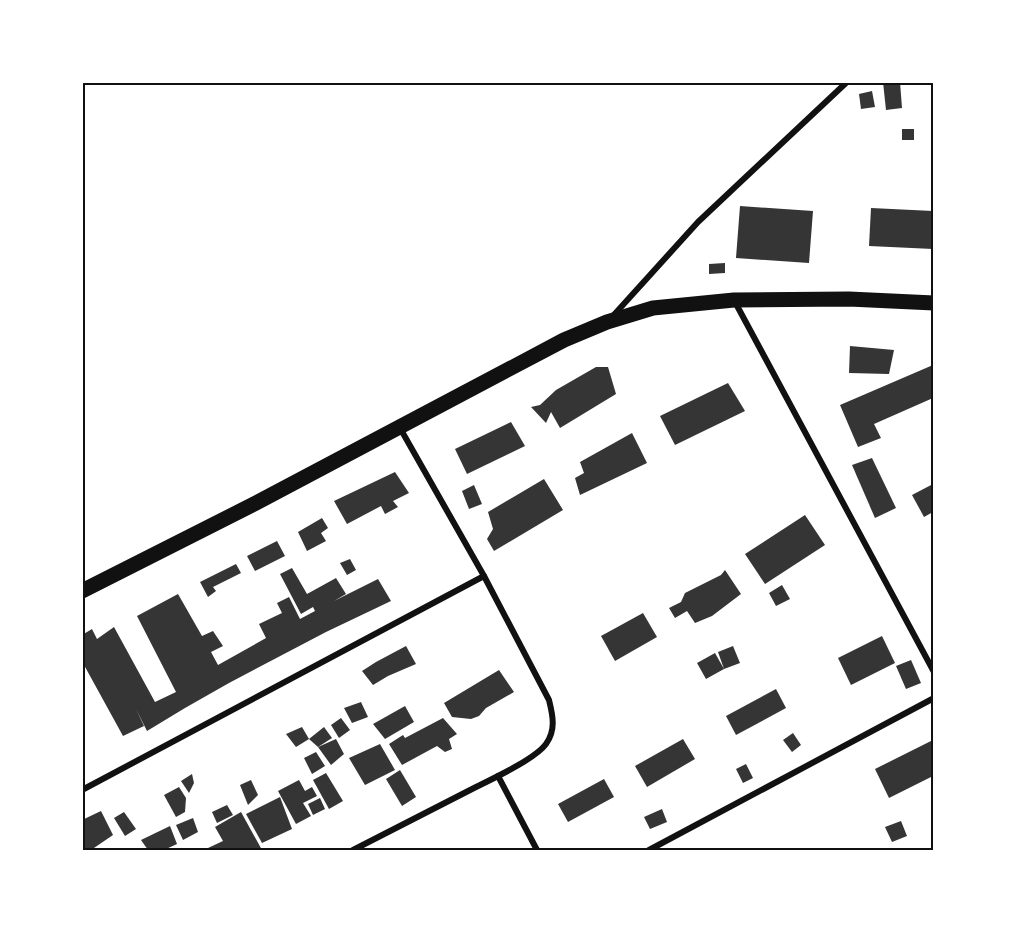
<svg xmlns="http://www.w3.org/2000/svg" width="1016" height="933" font-family="'Source Sans 3',sans-serif">
<style>
.building{fill:#353535}
.lines{fill:none;stroke-linecap:round;stroke-linejoin:round}
.minor{stroke:#111;stroke-width:6}
.primary{stroke:#111;stroke-width:15}
.neatline{fill:none;stroke:#111;stroke-width:2}
</style>
<rect width="100%" height="100%" fill="#fff"/>
<!-- building -->
<g class="building">
<polygon points="883,82 900,82 902,108 886,110"/>
<polygon points="872,91 875,107 861,109 859,94"/>
<rect x="902" y="129" width="12" height="11"/>
<polygon points="740,206 813,211 809,263 736,258"/>
<polygon points="871,208 933,211 933,249 869,246"/>
<polygon points="725,263 725,273 709,274 709,264"/>
<polygon points="850,346 894,350 889,374 849,373"/>
<polygon points="933,365 933,398 874,424 881,438 858,447 840,405"/>
<polygon points="596,367 608,367 616,394 560,428 551,412 546,423 531,407 540,405 556,390"/>
<polygon points="728,383 745,411 675,445 660,416"/>
<polygon points="511,422 525,446 467,474 455,449"/>
<polygon points="632,433 647,463 580,495 575,478 584,473 580,462"/>
<polygon points="872,458 896,508 875,518 852,465"/>
<polygon points="395,472 409,493 393,501 398,507 385,514 381,506 347,524 334,501"/>
<polygon points="544,479 563,510 494,551 487,539 493,529 488,512"/>
<polygon points="933,484 933,512 924,517 912,495"/>
<polygon points="474,485 482,504 469,509 462,491"/>
<polygon points="805,515 825,545 765,584 745,554"/>
<polygon points="322,518 328,528 321,533 326,541 307,551 298,532"/>
<polygon points="277,541 285,556 255,571 247,556"/>
<polygon points="350,559 356,570 347,575 340,563"/>
<polygon points="236,564 241,573 213,587 216,591 208,597 200,582"/>
<polygon points="292,568 307,594 336,578 346,594 334,601 378,579 391,601 326,632 229,683 185,708 147,731 136,709 144,726 123,736 84,665 82,666 82,635 92,629 97,639 114,627 155,702 176,692 137,616 178,594 202,636 213,631 223,646 211,652 218,665 266,638 259,624 282,613 277,603 289,597 300,619 315,611 313,607 301,614 280,574"/>
<polygon points="725,570 741,594 712,616 695,623 687,611 675,618 669,608 681,602 685,593 721,575"/>
<polygon points="782,585 790,599 776,606 769,593"/>
<polygon points="643,613 657,637 615,661 601,636"/>
<polygon points="882,636 895,663 851,685 838,658"/>
<polygon points="406,646 416,664 388,676 373,685 362,671 376,662"/>
<polygon points="733,646 740,663 724,669 706,679 697,663 715,653 724,669 718,652"/>
<polygon points="911,660 921,683 906,689 896,666"/>
<polygon points="499,670 514,692 486,708 479,716 471,719 452,717 444,703"/>
<polygon points="776,689 786,708 736,735 726,716"/>
<polygon points="361,702 368,717 352,723 344,708"/>
<polygon points="405,706 414,722 385,739 373,724"/>
<polygon points="341,718 350,730 339,738 331,725"/>
<polygon points="443,718 457,734 449,739 452,749 445,752 437,746 402,765 389,744 403,735 405,738"/>
<polygon points="302,727 309,739 296,747 286,734"/>
<polygon points="324,727 332,738 318,747 309,739"/>
<polygon points="793,733 801,745 792,752 783,740"/>
<polygon points="336,739 344,754 331,765 318,747"/>
<polygon points="683,739 695,759 647,787 635,766"/>
<polygon points="933,740 933,776 889,798 875,769"/>
<polygon points="380,744 395,770 365,785 349,758"/>
<polygon points="316,752 325,766 312,774 304,758"/>
<polygon points="746,764 753,778 743,783 736,769"/>
<polygon points="400,770 416,797 402,806 386,779"/>
<polygon points="326,773 343,801 329,809 313,780"/>
<polygon points="192,774 194,783 189,793 181,781"/>
<polygon points="604,779 614,797 568,822 558,804"/>
<polygon points="251,780 258,795 248,805 240,785"/>
<polygon points="299,780 305,791 312,787 317,796 303,803 311,816 296,824 278,791"/>
<polygon points="179,787 186,798 185,812 176,817 164,795"/>
<polygon points="280,797 292,829 262,843 246,814"/>
<polygon points="320,798 325,809 313,815 308,804"/>
<polygon points="227,805 233,815 217,823 212,812"/>
<polygon points="662,809 667,822 650,829 644,817"/>
<polygon points="101,811 113,835 91,850 82,850 82,820"/>
<polygon points="124,812 136,829 125,836 114,818"/>
<polygon points="241,812 262,850 210,850 208,848 223,841 215,827"/>
<polygon points="193,818 198,832 183,840 176,825"/>
<polygon points="901,821 907,836 892,842 885,827"/>
<polygon points="170,826 177,844 164,850 148,850 141,840"/>
</g>
<g class="lines">
<!-- minor -->
<g class="minor">
<polyline points="735,302 934,672"/>
<polyline points="612,317 698,222 847,82"/>
<polyline points="498,776 537,850"/>
<polyline points="82,790 484,576"/>
<path d="M 353,850 C 394,829 435,808 476,787 C 494,778 535,759 546,744 C 556,730 553,716 549,700 L 484,576 L 400,428"/>
<polyline points="649,850 934,698"/>
</g>
<!-- primary -->
<polyline class="primary" points="82,591 256,503 564,340 607,322 653,308 734,300 849,299 934,303"/>
</g>
<!-- border -->
<rect width="1016" height="933" fill="none" stroke="#ffffff" stroke-width="168"/>
<rect x="84" y="84" width="848" height="765" class="neatline"/>
</svg>
